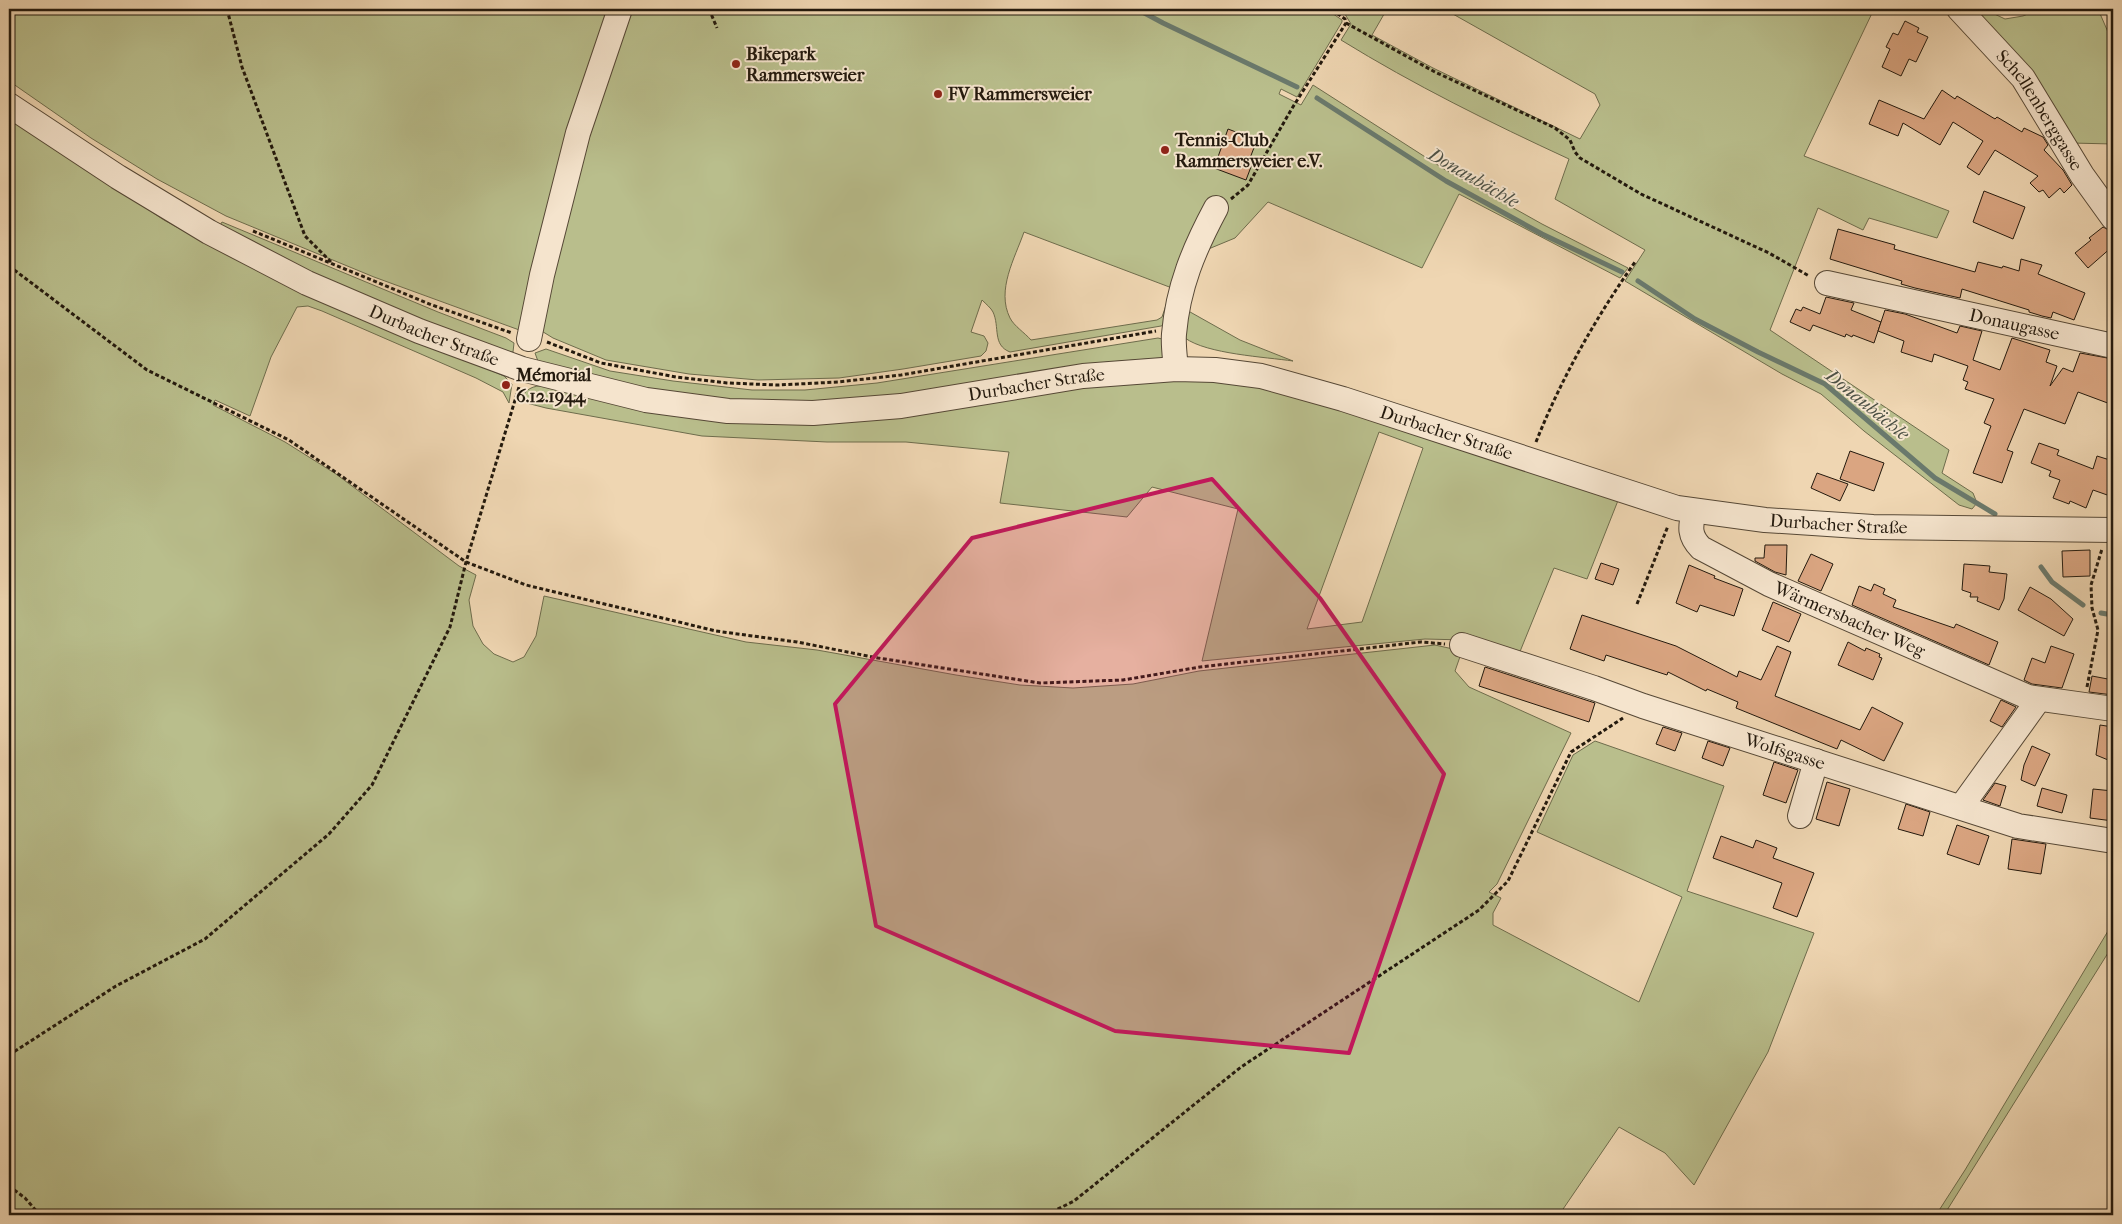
<svg xmlns="http://www.w3.org/2000/svg" width="2122" height="1224" font-family="'IM FELL French Canon',serif">
<style>
.green{fill:#b9be8c;stroke:#6e6c4c;fill-rule:evenodd}
.lines{fill:none;stroke-linecap:round;stroke-linejoin:round}
.stream{stroke:#6a796c;stroke-width:5}
.building{fill:#daa581;stroke:#23190d}
.minor-casing{stroke:#564836;stroke-width:26}
.path{stroke:#23190d;stroke-width:3;stroke-dasharray:4 2.5;stroke-linecap:butt}
.minor{stroke:#f5e4cd;stroke-width:24}
.marked{fill:#c2185b;fill-opacity:0.2;stroke:#c2185b;stroke-width:4;stroke-linejoin:round}
.poi-dot{fill:#8f2418;stroke:#f5e4cd;stroke-width:2}
.labels{text-anchor:middle;stroke-width:4;stroke-linejoin:round;paint-order:stroke}
.poi-label{font-size:18px;font-weight:bold;fill:#23190d;stroke:#f5e4cd;text-anchor:start}
.street-label{font-size:18px;fill:#23190d;stroke:#f5e4cd}
.water-label{font-size:19px;font-style:italic;fill:#4d5145;stroke:#f5e4cd}
</style>
<rect width="100%" height="100%" fill="#efd6b2"/>
<filter id="stains"><feTurbulence type="fractalNoise" baseFrequency=".004" numOctaves="4"/><feColorMatrix values="0 0 0 0 .2 0 0 0 0 .09 0 0 0 0 .02 0 0 0 .5 -.17"/></filter>
<radialGradient id="worn" r=".72"><stop offset=".6" stop-color="#630" stop-opacity="0"/><stop offset="1" stop-color="#630" stop-opacity=".3"/></radialGradient>
<!-- green -->
<g class="green">
<polygon points="9,9 609,9 522,331 374,277 226,216 157,179 91,138 9,81"/>
<path d="M 625,9 L 1326,9 L 1342,20 L 1342,22 L 1297,97 L 1281,89 L 1279,94 L 1301,105 L 1313,85 L 1444,169 L 1542,224 L 1628,268 L 1620,278 L 1459,194 L 1422,268 L 1268,202 L 1235,238 L 1206,250 L 1167,324 L 1161,326 L 1010,352 C 992,345 1000,327 993,312 C 991,308 986,304 982,300 L 971,332 L 984,336 L 988,343 L 986,351 L 981,356 L 903,369 L 839,378 L 758,380 L 689,374 L 606,360 L 553,338 L 540,330 L 539,319 ZM 1024,232 L 1172,288 L 1162,317 L 1157,320 L 1031,340 C 1025,333 1014,326 1010,318 C 996,290 1015,258 1024,232 Z"/>
<path d="M 1340,9 L 1387,9 L 1372,35 L 1433,68 L 1580,139 L 1600,105 L 1595,94 L 1444,9 L 1874,9 L 1804,156 L 1949,211 L 1937,238 L 1869,218 L 1863,230 L 1818,208 L 1770,330 L 1949,450 L 1942,473 L 1973,493 L 1977,503 L 1972,509 L 1959,505 L 1864,431 L 1821,394 L 1782,374 L 1625,281 L 1645,250 L 1555,199 L 1569,159 C 1491,123 1414,85 1341,40 L 1351,24 L 1343,11 Z"/>
<polygon points="1969,9 1984,9 2005,19 2023,16 2039,9 2098,9 2111,39 2113,52 2113,144 2071,143"/>
<polygon points="9,116 164,220 209,245 504,376 512,384 509,403 503,392 476,378 322,311 308,306 297,307 271,357 250,416 215,400 213,405 285,442 336,474 459,566 476,575 469,600 473,626 483,644 494,654 513,662 524,657 536,636 544,596 746,642 817,650 956,675 1020,685 1073,688 1133,684 1199,671 1435,645 1462,651 1455,671 1469,687 1571,733 1497,884 1489,892 1501,898 1493,913 1493,925 1639,1002 1682,897 1537,832 1573,755 1595,741 1724,786 1687,891 1814,933 1768,1052 1694,1185 1665,1153 1619,1127 1559,1215 9,1215"/>
<polygon points="222,222 438,312 506,338 514,343 513,352 500,352 370,301 219,227"/>
<path d="M 1183,308 L 1240,340 L 1293,361 C 1265,357 1207,354 1185,338 Z"/>
<polygon points="1158,338 1166,340 1169,352 1162,358 1109,362 1064,367 906,396 764,405 681,396 539,364 535,353 546,349 610,371 673,381 752,390 805,390 877,383"/>
<path d="M 1172,377 L 1241,383 L 1320,400 L 1619,498 L 1587,579 L 1554,568 L 1519,654 L 1465,640 L 1425,639 L 1202,661 L 1238,509 L 1152,487 L 1127,517 L 1000,503 L 1009,452 L 906,442 L 827,442 L 702,436 L 546,408 L 519,401 C 526,389 532,385 546,386 L 710,419 ZM 1379,432 L 1423,448 L 1362,622 L 1307,629 Z"/>
<polygon points="2111,926 2113,927 2113,945 1944,1215 1936,1215 1965,1170"/>
</g>
<g class="lines">
<!-- stream -->
<g class="stream">
<polyline points="1137,9 1163,23 1297,87"/>
<polyline points="1317,98 1446,181 1542,234 1622,272"/>
<polyline points="1638,281 1695,319 1758,352 1825,384 1935,478 1995,514"/>
<polyline points="2041,567 2052,582 2083,605"/>
<polyline points="2101,613 2113,615"/>
</g>
</g>
<!-- building -->
<g class="building">
<polygon points="1905,21 1919,28 1917,32 1928,37 1916,62 1909,59 1901,76 1882,67 1890,49 1886,47 1893,33 1898,35"/>
<polygon points="1942,90 1955,99 1957,96 1995,119 1997,117 2022,132 2024,128 2043,137 2048,145 2044,150 2063,170 2072,185 2064,193 2060,188 2049,198 2043,190 2039,192 2030,183 2038,176 1995,150 1979,175 1967,167 1983,141 1953,122 1940,145 1903,123 1898,136 1869,124 1879,100 1924,119"/>
<polygon points="1228,129 1257,140 1250,158 1254,159 1246,180 1214,168"/>
<polygon points="1984,191 2025,207 2013,239 1973,222"/>
<polygon points="2103,227 2113,232 2113,246 2088,268 2075,253 2091,240 2089,238"/>
<polygon points="1838,229 1895,245 1894,249 1975,272 1978,262 2002,268 2003,266 2019,271 2021,259 2042,265 2038,274 2085,293 2074,320 2053,312 2051,318 2042,316 2029,312 2029,310 1962,289 1960,298 1915,288 1901,284 1902,281 1830,259"/>
<polygon points="1826,297 1854,303 1851,310 1881,322 1874,343 1853,335 1852,337 1846,334 1845,337 1813,325 1810,331 1790,322 1796,309 1801,311 1803,307 1820,314"/>
<polygon points="1885,310 1905,314 1957,333 1960,326 1982,331 1973,360 2000,370 2012,338 2050,350 2046,362 2057,366 2050,386 2063,368 2073,372 2080,353 2113,359 2113,405 2078,392 2065,424 2024,409 2007,450 2013,452 2002,483 1973,473 1991,426 1984,423 1994,399 1965,389 1968,382 1963,380 1968,366 1934,354 1932,362 1901,352 1904,341 1878,331"/>
<polygon points="2039,443 2059,450 2057,455 2093,469 2097,456 2113,461 2113,497 2093,490 2086,508 2070,501 2069,504 2053,498 2060,480 2049,476 2051,471 2031,463"/>
<polygon points="1850,451 1884,463 1874,491 1840,479"/>
<polygon points="1817,473 1848,484 1840,501 1811,488"/>
<polygon points="1765,545 1787,545 1786,575 1775,572 1755,561 1755,558 1764,558"/>
<polygon points="2090,550 2090,576 2063,577 2062,551"/>
<polygon points="1811,554 1833,564 1821,591 1798,581"/>
<polygon points="1601,563 1619,569 1613,585 1595,579"/>
<polygon points="1964,564 1990,566 1989,572 2007,574 2004,599 1999,610 1977,601 1978,597 1970,597 1971,593 1962,590"/>
<polygon points="1689,565 1715,576 1714,578 1743,589 1734,616 1700,605 1697,612 1676,603"/>
<polygon points="1874,584 1885,589 1883,594 1896,600 1893,607 1954,628 1956,624 1998,642 1989,665 1852,605 1859,586 1871,591"/>
<polygon points="2030,587 2051,599 2073,619 2064,636 2018,610"/>
<polygon points="1773,602 1801,614 1789,642 1762,630"/>
<polygon points="1582,615 1676,646 1737,677 1739,671 1761,680 1777,646 1791,652 1775,696 1860,730 1872,707 1903,723 1884,761 1841,740 1837,749 1736,708 1738,702 1707,689 1706,691 1668,672 1667,675 1606,655 1604,661 1570,649"/>
<polygon points="1848,642 1865,651 1866,648 1880,654 1879,657 1882,658 1873,680 1838,665"/>
<polygon points="2051,646 2074,654 2062,688 2032,684 2024,680 2032,658 2045,663"/>
<polygon points="1485,667 1595,703 1589,722 1479,686"/>
<polygon points="2092,676 2113,680 2113,695 2089,692"/>
<polygon points="2001,700 2016,707 2002,727 1990,721"/>
<polygon points="2100,725 2113,727 2113,762 2096,755"/>
<polygon points="1663,727 1682,733 1675,751 1656,744"/>
<polygon points="1708,741 1730,748 1723,766 1702,758"/>
<polygon points="2032,746 2050,754 2035,786 2021,780 2024,765"/>
<polygon points="1774,762 1798,770 1786,803 1763,795"/>
<polygon points="1827,782 1850,789 1839,826 1816,819"/>
<polygon points="1995,783 2006,786 2000,806 1983,800"/>
<polygon points="2042,788 2067,795 2062,813 2037,806"/>
<polygon points="2093,789 2113,791 2113,821 2090,818"/>
<polygon points="1906,804 1930,812 1923,836 1898,829"/>
<polygon points="1957,825 1989,836 1979,865 1947,854"/>
<polygon points="1721,836 1753,848 1756,840 1777,848 1773,858 1814,873 1797,917 1773,908 1782,883 1713,858"/>
<polygon points="2012,839 2046,844 2041,874 2008,869"/>
</g>
<g class="lines">
<!-- minor casing -->
<g class="minor-casing">
<g id="minor">
<path id="s1" d="M 1959,9 L 2023,78 L 2082,175 L 2113,218"/>
<path id="s2" d="M 9,105 L 118,177 L 209,232 L 307,283 L 419,331 L 522,369 L 646,400 L 728,411 L 813,413 L 901,406 L 1083,376 L 1176,369 L 1215,370 L 1261,376 L 1343,399 L 1677,508 L 1765,520 L 1873,527 L 2113,530"/>
<path id="s3" d="M 1827,283 L 2113,346"/>
<polyline points="529,339 542,275 578,133 620,9"/>
<path d="M 1176,369 C 1175,357 1173,345 1174,334 C 1178,287 1194,249 1216,208"/>
<path id="s4" d="M 1694,511 C 1690,527 1689,536 1701,548 L 1769,584 L 2028,697 L 2113,709"/>
<path id="s5" d="M 1462,645 L 1594,688 L 1643,706 L 2018,826 L 2113,841"/>
<polyline points="1961,807 2039,699"/>
<polyline points="1800,816 1816,761"/>
</g>
</g>
<!-- path -->
<g class="path">
<polyline points="227,9 242,67 305,236 332,263"/>
<polyline points="709,9 717,28"/>
<polyline points="1346,23 1435,72 1555,128 1570,140 1575,152 1580,158 1641,194 1769,253 1809,276"/>
<polyline points="1231,199 1248,185 1291,110 1346,23 1345,19 1331,9"/>
<polyline points="253,231 432,305 512,333"/>
<polyline points="9,266 147,370 289,440 466,562 526,585 716,631 797,642 878,658 1040,683 1123,680 1200,667 1421,642 1445,644"/>
<polyline points="547,342 601,363 676,377 727,383 778,385 838,382 901,375 1156,331"/>
<path d="M 1536,442 C 1562,377 1595,319 1635,262"/>
<polyline points="1637,604 1668,526"/>
<polyline points="2087,687 2098,630 2092,608 2091,585 2102,549"/>
<polyline points="9,1055 116,986 205,939 329,834 372,785 450,627 466,562 519,387"/>
<polyline points="9,1186 25,1198 40,1215"/>
<polyline points="1046,1215 1074,1201 1241,1067 1479,910 1508,881 1571,752 1623,718"/>
</g>
<!-- minor -->
<use href="#minor" class="minor"/>
</g>
<!-- marked area -->
<path class="marked" d="M 1212,479 L 1320,598 L 1444,774 L 1349,1053 L 1115,1031 L 876,926 L 835,704 L 972,538 Z"/>
<!-- markers -->
<g class="poi-dot">
<circle cx="736" cy="64" r="5"/>
<circle cx="938" cy="94" r="5"/>
<circle cx="1165" cy="150" r="5"/>
<circle cx="506" cy="385" r="5"/>
</g>
<g class="labels">
<!-- poi labels -->
<g class="poi-label">
<text x="746" y="60">Bikepark<tspan x="746" dy="21">Rammersweier</tspan></text>
<text x="948" y="100">FV Rammersweier</text>
<text x="1175" y="146">Tennis-Club<tspan x="1175" dy="21">Rammersweier e.V.</tspan></text>
<text x="516" y="381">Mémorial<tspan x="516" dy="21">6.12.1944</tspan></text>
</g>
<!-- street labels -->
<g class="street-label">
<text dy="6" stroke="none"><textPath href="#s1" startOffset="130">Schellenberggasse</textPath></text>
<text dy="6" stroke="none"><textPath href="#s3" startOffset="192">Donaugasse</textPath></text>
<text dy="6" stroke="none"><textPath href="#s2" startOffset="485">Durbacher Straße</textPath></text>
<text dy="6" stroke="none"><textPath href="#s2" startOffset="1100">Durbacher Straße</textPath></text>
<text dy="6" stroke="none"><textPath href="#s2" startOffset="1520">Durbacher Straße</textPath></text>
<text dy="6" stroke="none"><textPath href="#s2" startOffset="1925">Durbacher Straße</textPath></text>
<text dy="6" stroke="none"><textPath href="#s4" startOffset="205">Wärmersbacher Weg</textPath></text>
<text dy="6" stroke="none"><textPath href="#s5" startOffset="340">Wolfsgasse</textPath></text>
</g>
<!-- water labels -->
<g class="water-label">
<text transform="translate(1474 177) rotate(30)" y="7">Donaubächle</text>
<text transform="translate(1868 404) rotate(39)" y="7">Donaubächle</text>
</g>
</g>
<!-- margin -->
<rect width="2122" height="1224" fill="none" stroke="#efd6b2" stroke-width="30"/>
<rect x="10" y="10" width="2102" height="1204" fill="none" stroke="#23190d" stroke-width="2.5"/>
<rect x="15" y="15" width="2092" height="1194" fill="none" stroke="#23190d"/>
<rect width="100%" height="100%" filter="url(#stains)"/>
<rect width="100%" height="100%" fill="url(#worn)"/>
</svg>
